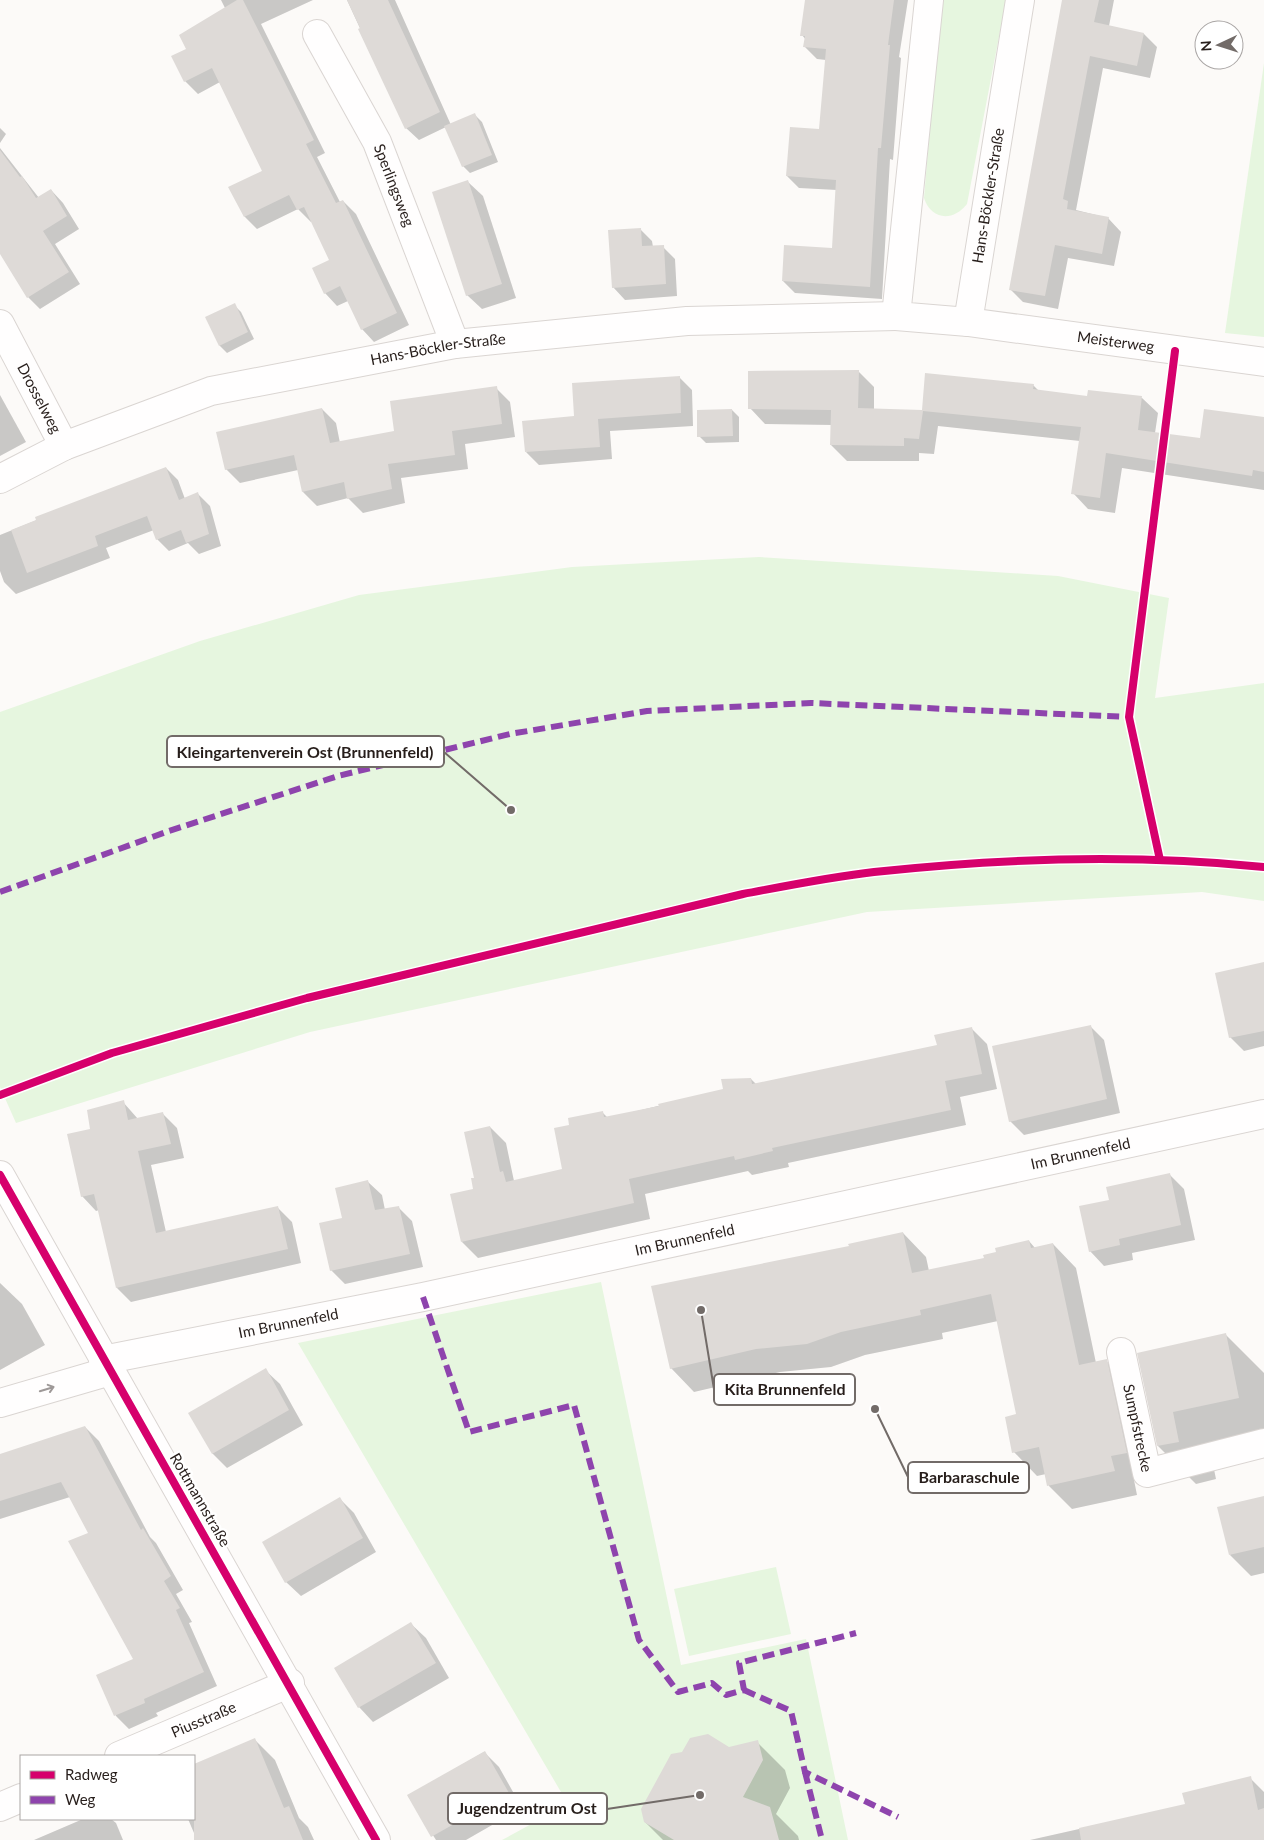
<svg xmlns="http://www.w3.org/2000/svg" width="1264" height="1840" font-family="Lato,sans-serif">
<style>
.green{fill:#e6f6df}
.shadow{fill:#0003}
.building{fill:#dedad7}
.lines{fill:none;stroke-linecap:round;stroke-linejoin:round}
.minor-casing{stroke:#dad5d2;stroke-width:30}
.minor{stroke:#fffefe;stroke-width:28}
.quiet{stroke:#8e44ad;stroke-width:6;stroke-dasharray:12 6;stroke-linecap:butt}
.cycleway-casing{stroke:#fff;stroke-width:11}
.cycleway{stroke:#d6006c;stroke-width:8}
.oneway{stroke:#9e9998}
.labels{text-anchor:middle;stroke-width:5;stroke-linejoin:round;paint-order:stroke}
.street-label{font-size:15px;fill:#271e1b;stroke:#fff}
.leader{fill:none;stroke:#726b68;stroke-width:2}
.callout-dot{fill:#726b68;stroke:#fff;stroke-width:2}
.callout{fill:#fff;stroke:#726b68;stroke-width:2}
.callout-label{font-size:16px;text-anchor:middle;font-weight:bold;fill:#271e1b}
</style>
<rect width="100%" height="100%" fill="#fcfaf8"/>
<!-- green -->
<g class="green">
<path d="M 943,0 L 1006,0 L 967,204 C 953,222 931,220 924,198 L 937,44 Z"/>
<polygon points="1264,63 1264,337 1225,333"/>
<polygon points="759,557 1058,576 1169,598 1155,698 1264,683 1264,901 1202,892 867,912 310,1032 16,1123 0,1087 0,712 200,641 359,595 572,567"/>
<polygon points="601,1282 681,1665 806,1639 848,1840 502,1840 568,1804 298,1343"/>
<polygon points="776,1567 791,1634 689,1656 674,1589"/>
</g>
<!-- shadow -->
<g class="shadow">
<polygon points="221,0 313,0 261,24 325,153 317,157 340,202 343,201 356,214 409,325 374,342 362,329 348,301 337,306 325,293 331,260 312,221 311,222 298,209 257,229 245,217 230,188 263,171 220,82 198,94 185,81 187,50 225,8"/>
<polygon points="347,0 395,0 451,125 475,115 482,122 498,162 470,173 463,166 446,127 419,140 406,128"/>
<polygon points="806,0 908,0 899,57 901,58 893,160 890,159 882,299 795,293 783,281 833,249 837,190 799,188 787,176 820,131 826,60 817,59 805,47 806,40 802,35"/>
<polygon points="1063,0 1114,0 1109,26 1144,34 1157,47 1150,78 1103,68 1076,210 1108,218 1121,232 1114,266 1068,258 1058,309 1023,302 1010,289"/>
<polygon points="0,128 6,134 0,143"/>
<polygon points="0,148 39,198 51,190 63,203 79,229 55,244 80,284 40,309 28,297 0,252"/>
<polygon points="468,182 483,196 516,298 482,309 467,295"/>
<polygon points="640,229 652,241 653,247 663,247 675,259 677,296 625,300 613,287"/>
<polygon points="234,305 241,312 254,339 227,353 220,346 207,317"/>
<polygon points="858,371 874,387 874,410 923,411 1033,385 1039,391 1088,397 1089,391 1142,398 1158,413 1155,433 1201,440 1264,418 1264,490 1122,468 1115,513 1088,509 1073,493 1080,441 938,426 934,454 919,453 919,461 847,461 831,445 832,425 765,424 750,408"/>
<polygon points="679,377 692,390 693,426 610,431 612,459 539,465 526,452 575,417"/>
<polygon points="496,388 510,402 515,437 465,444 468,469 401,478 405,503 363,513 348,498 317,506 303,492 298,470 240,483 226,469 322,409 336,423 340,443 395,432"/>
<polygon points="0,395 26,442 0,456"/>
<polygon points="732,410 739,417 739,442 706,443 699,436"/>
<polygon points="166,468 178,480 185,499 198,494 210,506 221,546 199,554 188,543 169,551 157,539 154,530 106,548 110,558 16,594 4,582 0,571 0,535"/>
<polygon points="1264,963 1264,1046 1244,1051 1230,1037"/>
<polygon points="1090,1026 1104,1040 1120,1113 1024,1135 1010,1121"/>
<polygon points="971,1028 987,1044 997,1089 960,1097 966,1125 788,1163 789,1167 752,1175 748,1171 645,1194 650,1219 478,1258 462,1242 490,1127 506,1143 514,1181 564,1170 570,1126 602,1112 608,1118 724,1090 751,1079 756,1084 938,1046"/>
<polygon points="123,1102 138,1119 163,1114 177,1128 184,1158 151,1165 166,1232 278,1208 292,1222 301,1263 131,1302 117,1288 99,1210 96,1211 82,1196 91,1130"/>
<polygon points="1170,1175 1184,1189 1195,1240 1132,1253 1133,1260 1104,1266 1090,1251 1110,1201"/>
<polygon points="368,1182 382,1195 385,1210 398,1207 412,1221 423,1267 345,1284 331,1270 343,1219"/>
<polygon points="903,1233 926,1257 929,1271 985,1259 1029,1241 1035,1248 1053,1244 1076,1268 1096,1363 1106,1361 1130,1384 1149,1476 1134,1480 1137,1495 1072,1509 1049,1486 1046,1474 1037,1476 1014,1452 1018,1415 998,1321 942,1333 943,1339 865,1355 831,1367 780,1372 694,1392 671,1368 850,1247"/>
<polygon points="0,1283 22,1304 45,1345 0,1370"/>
<polygon points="1226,1335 1264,1373 1264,1438 1210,1450 1216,1479 1196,1484 1158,1446 1139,1354"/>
<polygon points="265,1370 280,1384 303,1425 227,1468 212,1453"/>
<polygon points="85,1427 99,1441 150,1537 156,1543 183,1590 176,1594 192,1622 189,1623 217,1686 156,1713 158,1716 129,1729 116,1716 98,1676 135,1659 90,1534 70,1497 0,1519 0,1455"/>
<polygon points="1264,1497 1264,1573 1251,1576 1230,1555"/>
<polygon points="340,1499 354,1513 376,1552 301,1596 286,1582"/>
<polygon points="411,1624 426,1638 449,1678 373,1722 359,1707"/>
<polygon points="255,1740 275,1760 299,1818 308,1827 314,1840 197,1840 188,1819 194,1819 194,1765"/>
<polygon points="757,1742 785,1770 790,1788 776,1814 798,1836 799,1840 663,1840 645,1822 729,1748"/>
<polygon points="484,1752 499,1767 522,1808 466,1840 436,1840 408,1796"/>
<polygon points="1250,1778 1264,1792 1264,1840 1030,1840 1186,1805"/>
<polygon points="83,1819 111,1819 116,1823 123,1840 34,1840"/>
</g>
<!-- building -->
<g class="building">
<polygon points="237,0 243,0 314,140 306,144 336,203 343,200 397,313 361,330 340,286 324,294 312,268 329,260 304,207 297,210 289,195 244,217 228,187 262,171 212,68 184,82 171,56 186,49 179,35"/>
<polygon points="347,0 388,0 440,112 405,129 358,29 360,28"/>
<polygon points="805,0 894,0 888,45 890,45 881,148 878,148 870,287 782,281 784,245 832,248 836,180 786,176 790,127 819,129 826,49 803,47 805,36 800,36"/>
<polygon points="1062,0 1099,0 1094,22 1144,33 1137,66 1090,56 1063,199 1068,201 1067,209 1109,217 1102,254 1055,245 1045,296 1009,290"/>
<polygon points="475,113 492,155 462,167 444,126"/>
<polygon points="0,150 20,177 22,176 36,198 51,189 67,216 43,231 69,272 27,298 0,254"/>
<polygon points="468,180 502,284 466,296 432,192"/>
<polygon points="641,228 642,246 664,245 666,284 612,288 608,230"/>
<polygon points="235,303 248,332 219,346 205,317"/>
<polygon points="859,370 858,408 922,410 925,373 1034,384 1033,389 1087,396 1088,390 1142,396 1138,430 1200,438 1204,409 1264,417 1264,472 1253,470 1252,476 1106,453 1100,498 1071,494 1081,427 923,411 919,439 904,438 904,446 830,445 831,410 748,409 748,371"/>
<polygon points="680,376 681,413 598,419 600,447 525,452 522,421 574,416 572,383"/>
<polygon points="497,386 502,424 452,431 455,455 388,464 392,489 347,499 344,482 302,492 294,455 225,470 216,432 322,408 330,443 394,431 390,401"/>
<polygon points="732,409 733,436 697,437 697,410"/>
<polygon points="166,467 179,500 198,492 209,534 186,543 181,530 156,540 147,516 95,536 98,546 27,573 11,530 36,520 35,517"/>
<polygon points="1264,962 1264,1031 1229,1038 1215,973"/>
<polygon points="1091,1025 1107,1099 1009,1122 992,1046"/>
<polygon points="972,1027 982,1074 945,1081 951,1110 772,1148 773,1151 735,1160 734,1156 629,1179 634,1203 461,1242 450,1194 473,1189 471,1178 474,1178 464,1132 490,1126 500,1172 503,1171 506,1182 562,1169 554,1128 569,1125 568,1118 603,1111 604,1117 659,1106 658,1104 723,1089 721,1079 751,1078 752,1084 937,1045 934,1035"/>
<polygon points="124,1100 128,1120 163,1112 171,1144 138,1151 156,1233 278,1206 288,1249 116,1288 94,1194 81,1197 67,1134 90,1129 87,1110"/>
<polygon points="1170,1173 1181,1225 1119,1239 1120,1245 1089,1252 1079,1206 1109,1200 1106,1187"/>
<polygon points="368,1180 375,1210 399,1206 410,1254 330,1271 319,1223 342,1218 335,1188"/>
<polygon points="903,1232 912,1273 984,1258 983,1255 996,1252 995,1248 1029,1240 1031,1248 1053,1243 1079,1365 1107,1359 1127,1453 1111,1456 1115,1471 1047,1486 1039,1447 1012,1453 1005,1417 1016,1414 991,1294 920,1310 921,1315 841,1332 807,1344 756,1349 670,1369 651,1286 849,1246 848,1244"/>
<polygon points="1226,1333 1239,1398 1173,1412 1179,1442 1157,1446 1137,1353"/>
<polygon points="266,1368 289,1410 212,1454 188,1413"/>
<polygon points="85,1426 141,1530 143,1528 171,1576 164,1581 180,1608 176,1610 204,1672 144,1699 145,1703 114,1716 96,1675 133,1659 68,1541 88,1533 61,1482 0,1501 0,1454"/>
<polygon points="1264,1496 1264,1547 1229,1555 1217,1507"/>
<polygon points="340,1497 363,1538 285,1583 262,1542"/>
<polygon points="411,1622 436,1663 358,1708 334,1668"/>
<polygon points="708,1734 729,1747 758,1740 763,1760 743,1797 770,1807 779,1840 674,1840 644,1822 641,1809 671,1754 682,1752 690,1738"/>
<polygon points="255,1738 284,1808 289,1806 303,1840 194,1840 194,1764"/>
<polygon points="485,1751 509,1793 431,1837 407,1795"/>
<polygon points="1251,1776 1258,1810 1264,1808 1264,1840 1081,1840 1079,1828 1185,1804 1182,1793"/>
</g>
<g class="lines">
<!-- minor casing -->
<g class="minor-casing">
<g id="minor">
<path id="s1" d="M 929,0 L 896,316 L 968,322 L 1020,0"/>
<path id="s2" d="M 317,34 L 377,142 L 455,344"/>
<path id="s3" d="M 968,322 L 1264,362"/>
<path id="s4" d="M 0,324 L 64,446"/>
<path id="s5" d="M 0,479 L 64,446 L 211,391 L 455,344 L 687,321 L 896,316"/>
<polyline points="0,1175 376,1840"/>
<path id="s6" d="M 1121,1352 L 1147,1473 L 1264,1443"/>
<path id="s7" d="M 103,1360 L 423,1297 L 1264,1114"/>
<polyline points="0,1403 110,1371"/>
<path id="s8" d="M 119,1756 L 290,1683"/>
<polyline points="0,1807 21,1798"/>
</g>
</g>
<!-- minor -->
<use href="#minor" class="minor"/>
<!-- quiet -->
<g class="quiet">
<polyline points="0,892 169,831 338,776 510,734 647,711 811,703 1129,717"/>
<polyline points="423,1297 469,1432 574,1405 639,1640 678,1692 712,1683 726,1695 744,1690 739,1663 856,1633"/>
<polyline points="744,1690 791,1711 805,1772 898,1817"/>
<polyline points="805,1772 822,1840"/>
</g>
<!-- cycleway casing -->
<g class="cycleway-casing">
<g id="cycleway">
<polyline points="1160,860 1129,717 1175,351"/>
<path d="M 0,1095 L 112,1053 L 307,998 L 743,894 C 786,886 830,877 874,872 C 1002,858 1135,854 1264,867"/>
<polyline points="0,1175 376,1840"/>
</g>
</g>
<!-- cycleway -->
<use href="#cycleway" class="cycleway"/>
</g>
<!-- one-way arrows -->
<defs><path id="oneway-shaft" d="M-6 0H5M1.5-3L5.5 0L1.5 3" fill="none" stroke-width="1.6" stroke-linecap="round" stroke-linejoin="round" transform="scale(1.25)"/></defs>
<use class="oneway" href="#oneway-shaft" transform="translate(47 1389) rotate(-17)"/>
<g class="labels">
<!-- street labels -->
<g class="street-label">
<text dy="5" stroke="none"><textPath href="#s2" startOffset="170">Sperlingsweg</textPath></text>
<text dy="5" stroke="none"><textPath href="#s1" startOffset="518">Hans-Böckler-Straße</textPath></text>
<text dy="5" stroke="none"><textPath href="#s3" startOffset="149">Meisterweg</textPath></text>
<text dy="5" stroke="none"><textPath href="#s5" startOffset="460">Hans-Böckler-Straße</textPath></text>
<text dy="5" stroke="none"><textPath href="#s4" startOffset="84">Drosselweg</textPath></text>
<text dy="5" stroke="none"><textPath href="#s7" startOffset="999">Im Brunnenfeld</textPath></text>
<text dy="5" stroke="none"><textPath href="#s7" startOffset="594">Im Brunnenfeld</textPath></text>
<text dy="5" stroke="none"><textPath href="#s7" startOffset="189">Im Brunnenfeld</textPath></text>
<text dy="5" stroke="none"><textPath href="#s6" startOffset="78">Sumpfstrecke</textPath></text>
<text transform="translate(200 1500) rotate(60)" y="5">Rottmannstraße</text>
<text dy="5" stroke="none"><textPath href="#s8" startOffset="92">Piusstraße</textPath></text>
</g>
</g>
<!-- callouts -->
<path class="leader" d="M511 810L444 752M701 1310L714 1389M875 1409L908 1477M700 1795L607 1809"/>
<g class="callout-dot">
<circle cx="511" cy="810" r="5"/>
<circle cx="701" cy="1310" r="5"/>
<circle cx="875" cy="1409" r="5"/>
<circle cx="700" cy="1795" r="5"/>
</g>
<g class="callout">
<rect x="167" y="736" width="277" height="31" rx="5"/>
<rect x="714" y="1374" width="141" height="31" rx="5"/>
<rect x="908" y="1462" width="121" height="31" rx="5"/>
<rect x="448" y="1793" width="159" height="31" rx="5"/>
</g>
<g class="callout-label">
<text x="305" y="758">Kleingartenverein Ost (Brunnenfeld)</text>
<text x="785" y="1395">Kita Brunnenfeld</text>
<text x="969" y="1483">Barbaraschule</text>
<text x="527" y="1814">Jugendzentrum Ost</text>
</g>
<!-- legend -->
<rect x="20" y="1755" width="175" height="65" fill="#ffffff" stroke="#a9a5a4"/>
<rect x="30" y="1771" width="25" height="8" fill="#d6006c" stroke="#a9a5a4"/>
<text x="65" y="1780" font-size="15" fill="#271e1b">Radweg</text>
<rect x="30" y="1796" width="25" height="8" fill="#8e44ad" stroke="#a9a5a4"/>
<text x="65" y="1805" font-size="15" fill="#271e1b">Weg</text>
<!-- north arrow -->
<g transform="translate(1219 45) rotate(266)"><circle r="24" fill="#ffffff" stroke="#a9a5a4"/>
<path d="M0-4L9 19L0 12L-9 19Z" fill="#726b68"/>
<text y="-8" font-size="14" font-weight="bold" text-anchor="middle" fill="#271e1b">N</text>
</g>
</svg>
